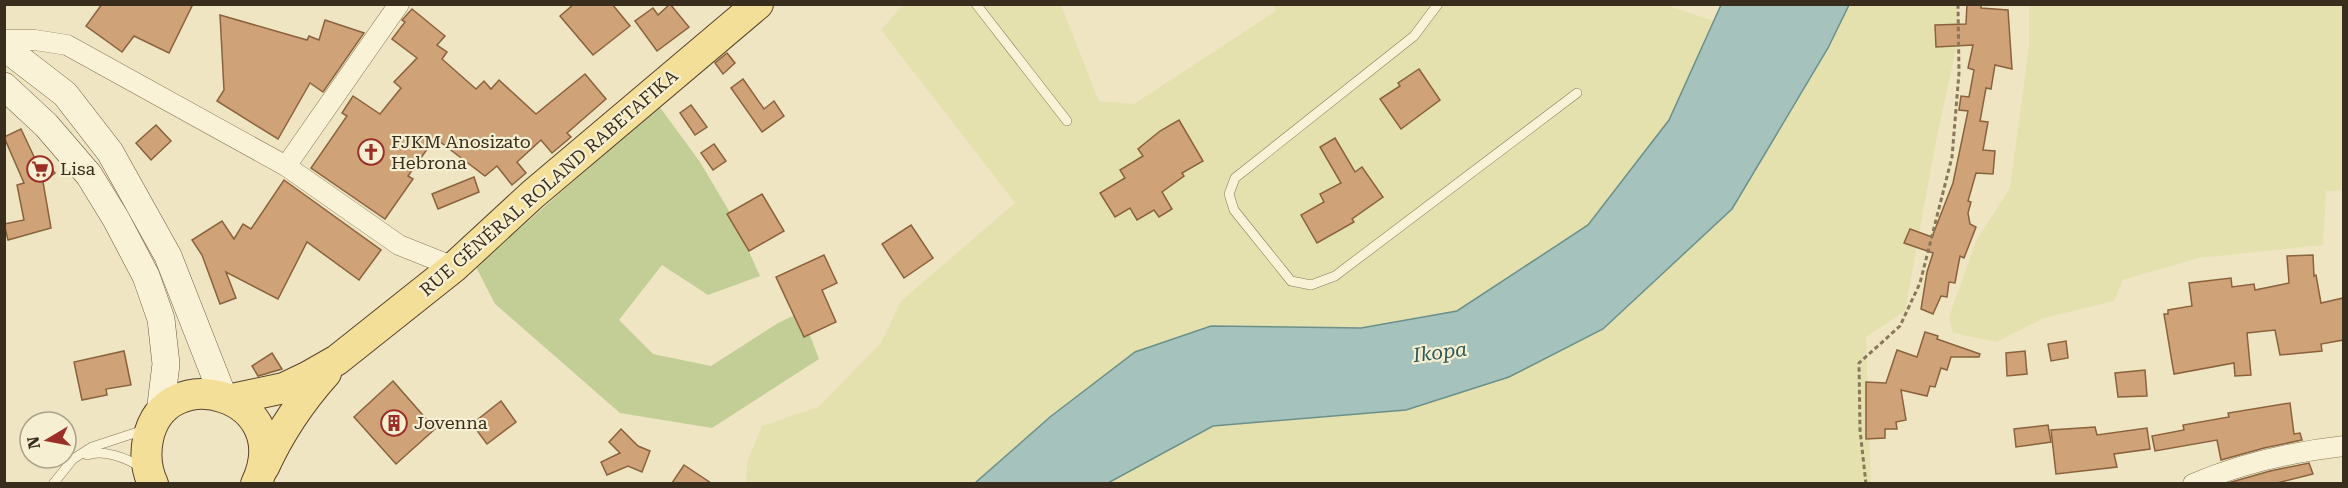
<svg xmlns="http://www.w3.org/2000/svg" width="2348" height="488" font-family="'Roboto Serif',serif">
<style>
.farmland{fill:#e5e1af}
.green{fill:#c3ce96}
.water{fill:#a5c2bc;stroke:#6b908a;stroke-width:1.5}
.building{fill:#cfa277;stroke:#8a623e;stroke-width:1.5}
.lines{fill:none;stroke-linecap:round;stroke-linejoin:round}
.lane-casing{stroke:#8a7759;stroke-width:10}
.street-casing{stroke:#8a7759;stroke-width:21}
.secondary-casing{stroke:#6c583c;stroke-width:28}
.primary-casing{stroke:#57442d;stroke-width:32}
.path{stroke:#8a7759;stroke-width:3;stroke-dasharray:4.5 3;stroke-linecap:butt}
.lane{stroke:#faf2d6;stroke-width:9}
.street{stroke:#faf2d6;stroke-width:20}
.secondary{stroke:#faf2d6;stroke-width:27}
.primary{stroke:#f4df99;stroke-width:30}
.labels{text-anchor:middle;stroke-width:4.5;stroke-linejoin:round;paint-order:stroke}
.poi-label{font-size:18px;fill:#392d1d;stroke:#f6efd2;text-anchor:start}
.street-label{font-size:18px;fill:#392d1d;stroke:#f6efd2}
.water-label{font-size:20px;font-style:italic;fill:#2c5959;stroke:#f6efd2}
</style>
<rect width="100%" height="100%" fill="#efe5c2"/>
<!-- farmland -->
<g class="farmland">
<polygon points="1663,4 1714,21 1669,120 1588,225 1457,311 1361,328 1211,326 1135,352 1050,417 975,483 746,484 747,463 762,426 818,407 881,343 901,301 1015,203 881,30 903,5 1061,5 1099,101 1134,104 1276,11 1274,5"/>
<polygon points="1789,5 1958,5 1959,35 1935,146 1905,311 1866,337 1871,483 1039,484 1136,389 1483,346"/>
<polygon points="2029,5 2343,5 2343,190 2326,191 2323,245 2198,258 2123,280 2114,301 2044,318 1996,342 1953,333 1949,317 1976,241 2010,188 2029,46"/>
</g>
<!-- green -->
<polygon class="green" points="659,106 700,162 735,221 760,276 708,295 662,265 619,320 653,354 711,366 778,323 801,312 819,359 712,428 620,413 495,304 476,267"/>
<!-- water -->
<polygon class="water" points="1721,5 1849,5 1828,48 1732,209 1603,329 1509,377 1406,410 1213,426 1108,483 975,483 1050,417 1135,352 1211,326 1361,328 1457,311 1588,225 1669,120"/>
<!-- building -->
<g class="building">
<polygon points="102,4 193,4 169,53 134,36 122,52 86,26"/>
<polygon points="574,4 612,4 630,26 593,55 560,16"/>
<polygon points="670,4 689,27 657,51 635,21 653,8 658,15"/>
<polygon points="1967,4 1981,4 1981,8 2008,10 2012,69 1995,65 1991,89 1986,88 1980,121 1988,122 1983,150 1995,151 1993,174 1976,173 1968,201 1971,202 1968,213 1970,224 1976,227 1964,258 1960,256 1955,283 1949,282 1947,297 1941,296 1933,314 1921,309 1927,272 1933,253 1904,243 1910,229 1932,237 1953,183 1968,111 1959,110 1961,96 1969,97 1974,70 1968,68 1973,45 1936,47 1935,25 1966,24"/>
<polygon points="412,9 445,36 437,45 447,52 442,59 476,89 484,81 491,89 499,80 536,114 585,74 606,99 567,133 571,137 552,153 541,140 517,162 526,173 512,185 497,166 485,176 435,138 408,176 413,179 385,219 311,168 347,116 342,113 353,96 380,114 401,88 394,82 417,58 392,39 405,22 402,20"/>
<polygon points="220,15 307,40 309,36 319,40 325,20 364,33 323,92 310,83 278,139 217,101 224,90"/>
<polygon points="727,53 735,63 723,74 715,63"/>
<polygon points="1419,69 1440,100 1401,129 1380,99 1400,86 1398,83"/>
<polygon points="743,79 764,109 774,101 784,116 762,132 731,88"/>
<polygon points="691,105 707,127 695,135 680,113"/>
<polygon points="1179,120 1203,161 1182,173 1184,176 1162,192 1172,209 1159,217 1154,210 1137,220 1130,208 1115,217 1100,193 1125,178 1120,170 1143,156 1138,149 1160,131"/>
<polygon points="156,125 171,141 151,160 136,143"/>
<polygon points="21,129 37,163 43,157 55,173 43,182 51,228 8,240 4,224 24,220 17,185 24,183 4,137"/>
<polygon points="1335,138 1355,172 1362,167 1383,197 1352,219 1354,222 1317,243 1301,215 1324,202 1320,194 1341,183 1320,147"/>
<polygon points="714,144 726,161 713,170 701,153"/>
<polygon points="474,177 479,192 438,209 432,194"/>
<polygon points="284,180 381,250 359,280 307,242 278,299 226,272 236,298 220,304 202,255 192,240 222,221 234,239 243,224 251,229"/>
<polygon points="762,194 784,231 749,251 727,214"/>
<polygon points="911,225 933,258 904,278 882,244"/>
<polygon points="824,255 837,283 822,290 836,322 804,337 776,277"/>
<polygon points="2313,255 2314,276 2316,275 2321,303 2343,298 2343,340 2321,344 2322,351 2280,355 2275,330 2247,333 2251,375 2235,376 2234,363 2174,374 2164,314 2168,314 2168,310 2192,306 2189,283 2231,278 2232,287 2254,284 2255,290 2289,283 2287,256"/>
<polygon points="1925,332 1938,336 1937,339 1980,354 1979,357 1951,357 1947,370 1941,368 1935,387 1930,386 1927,396 1901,390 1906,420 1896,422 1897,429 1885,429 1885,438 1866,439 1866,382 1886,383 1897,350 1917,357"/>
<polygon points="2066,341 2068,358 2051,361 2048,344"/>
<polygon points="124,351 131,385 106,389 107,395 82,400 74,362"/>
<polygon points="2025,351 2027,374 2007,376 2006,353"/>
<polygon points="272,353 282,369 258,376 252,366"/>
<polygon points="2145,370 2147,396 2118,397 2115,373"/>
<polygon points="393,381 435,429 396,464 354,417"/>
<polygon points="501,401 516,422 487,444 472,424"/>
<polygon points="2290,403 2294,434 2300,433 2302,440 2264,448 2221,460 2217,440 2155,451 2152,436 2184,430 2183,425 2229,417 2228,413"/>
<polygon points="2048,425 2051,442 2016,447 2014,429"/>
<polygon points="2095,427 2097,435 2147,428 2150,449 2114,454 2117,467 2056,474 2051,430"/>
<polygon points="621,429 638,446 650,451 642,472 628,466 607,475 601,462 620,453 609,442"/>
<polygon points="2309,463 2313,474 2277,483 2228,483 2270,471"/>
<polygon points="684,465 711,483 672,483"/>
</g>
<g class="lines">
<!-- lane casing -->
<g class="lane-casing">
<g id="lane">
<polyline points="976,4 1067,121"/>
<polyline points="1438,4 1414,36 1235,178 1229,194 1234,210 1291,281 1311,285 1335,276 1577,93"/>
<path d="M 87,455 C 103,449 128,458 141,468"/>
<polyline points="53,484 73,459 92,447 147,429"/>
</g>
</g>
<!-- street casing -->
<g class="street-casing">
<g id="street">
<polyline points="399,4 286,166 399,245 454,267"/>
<polyline points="4,40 35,40 67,45 286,166"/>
<path d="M 2193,484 C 2242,463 2291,452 2344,446"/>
</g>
</g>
<!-- secondary casing -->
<g class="secondary-casing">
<g id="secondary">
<polyline points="4,47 65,94 110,152 168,256 223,396"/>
<polyline points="4,86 46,125 89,175 116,219 146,276 161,319 166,364 160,413"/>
</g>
</g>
<!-- primary casing -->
<g class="primary-casing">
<g id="primary">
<polyline points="232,399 284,388 309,376 337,360 454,267 532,195 758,4"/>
<path d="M 264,467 C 280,432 300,402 326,373"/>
<path d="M 153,484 C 146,469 145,454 148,439 C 165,357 298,396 256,484"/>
</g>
</g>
<!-- path -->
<polyline class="path" points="1866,484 1860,430 1859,363 1900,326 1920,283 1952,157 1959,73 1958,4"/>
<!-- lane -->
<use href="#lane" class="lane"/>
<!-- street -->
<use href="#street" class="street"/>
<!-- secondary -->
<use href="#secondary" class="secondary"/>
<!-- primary -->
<use href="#primary" class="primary"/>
</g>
<!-- icons -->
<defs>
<g id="church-ring" transform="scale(1.35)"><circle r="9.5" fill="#f6efd2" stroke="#9b2f27" stroke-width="1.5"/><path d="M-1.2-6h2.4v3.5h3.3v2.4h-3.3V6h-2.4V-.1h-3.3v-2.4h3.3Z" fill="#9b2f27"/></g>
<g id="supermarket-ring" transform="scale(1.35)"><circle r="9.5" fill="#f6efd2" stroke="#9b2f27" stroke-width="1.5"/><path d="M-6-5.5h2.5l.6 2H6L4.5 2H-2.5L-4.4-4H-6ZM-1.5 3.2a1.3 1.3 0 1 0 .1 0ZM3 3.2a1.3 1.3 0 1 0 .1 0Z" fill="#9b2f27"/></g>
<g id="building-ring" transform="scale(1.35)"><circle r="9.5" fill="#f6efd2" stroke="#9b2f27" stroke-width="1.5"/><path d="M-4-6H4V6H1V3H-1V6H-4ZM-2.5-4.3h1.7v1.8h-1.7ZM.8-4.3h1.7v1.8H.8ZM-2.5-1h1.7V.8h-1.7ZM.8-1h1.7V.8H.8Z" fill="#9b2f27"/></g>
</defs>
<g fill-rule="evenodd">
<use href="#church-ring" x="371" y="152"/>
<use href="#supermarket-ring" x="40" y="169"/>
<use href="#building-ring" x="394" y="423"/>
</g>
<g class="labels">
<!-- poi labels -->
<g class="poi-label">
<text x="391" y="148">FJKM Anosizato<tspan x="391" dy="21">Hebrona</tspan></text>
<text x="60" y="175">Lisa</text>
<text x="414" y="429">Jovenna</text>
</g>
<!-- street labels -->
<g class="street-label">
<text transform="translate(549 183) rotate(-41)" y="6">RUE GÉNÉRAL ROLAND RABETAFIKA</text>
</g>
<!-- water labels -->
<g class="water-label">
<text transform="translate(1440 352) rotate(-7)" y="7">Ikopa</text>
</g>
</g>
<!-- border -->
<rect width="2348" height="488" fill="none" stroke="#392d1d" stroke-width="12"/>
<!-- north arrow -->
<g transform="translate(48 440) rotate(260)"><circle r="28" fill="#f6efd2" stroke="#aaa18a" stroke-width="1.5"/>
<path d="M0-4.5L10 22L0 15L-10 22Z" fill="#9b2f27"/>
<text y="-9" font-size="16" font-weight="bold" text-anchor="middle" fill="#392d1d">N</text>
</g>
</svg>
